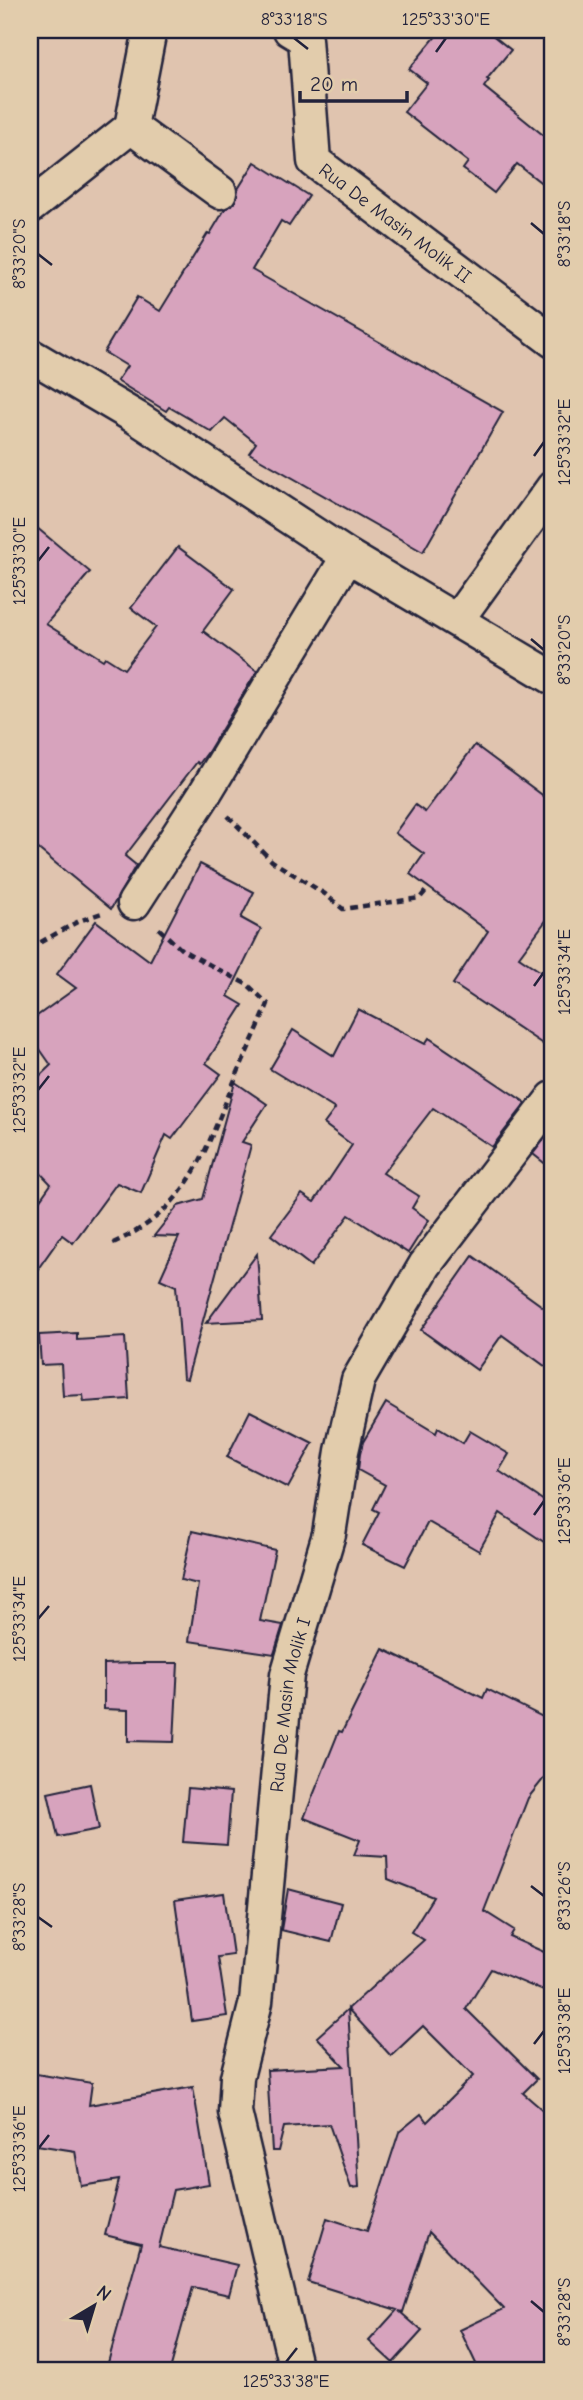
<svg xmlns="http://www.w3.org/2000/svg" width="583" height="2400" font-family="'Comic Neue',sans-serif">
<style>
.building{fill:#d7a3bd;stroke:#22223b;stroke-width:2}
.lines{fill:none;stroke-linecap:round;stroke-linejoin:round}
.minor-casing{stroke:#22223b;stroke-width:37}
.path{stroke:#22223b;stroke-width:4.5;stroke-dasharray:7 5;stroke-linecap:butt}
.minor{stroke:#e2ccac;stroke-width:32}
.ticks{fill:none;stroke:#22223b;stroke-width:2.5}
.labels{text-anchor:middle;stroke-width:6;stroke-linejoin:round;paint-order:stroke}
.street-label{font-size:19px;fill:#22223b;stroke:#e2ccac}
.neatline{fill:none;stroke:#22223b;stroke-width:2.5}
.ticks-label{font-size:18px;text-anchor:middle;fill:#22223b}
</style>
<rect width="100%" height="100%" fill="#e0c4af"/>
<filter id="ink" filterUnits="userSpaceOnUse"><feTurbulence type="fractalNoise" baseFrequency=".0143" numOctaves="2"/><feDisplacementMap in="SourceGraphic" scale="14" xChannelSelector="R" yChannelSelector="G"/><feConvolveMatrix kernelMatrix="1 2 1 2 8 2 1 2 1" color-interpolation-filters="sRGB"/></filter>
<g filter="url(#ink)">
<!-- building -->
<g class="building">
<polygon points="441,30 486,30 511,50 487,79 489,80 484,87 553,143 553,192 517,164 494,193 463,169 468,162 404,112 427,83 409,69"/>
<polygon points="255,162 309,196 289,226 281,221 252,270 503,412 423,552 249,453 256,443 225,418 212,432 169,407 166,411 117,381 127,366 104,352 137,297 160,311 208,233 210,234 225,209 235,202 238,189"/>
<polygon points="30,522 90,572 46,624 103,660 105,657 124,669 156,627 131,608 178,547 234,589 203,631 257,671 208,752 199,764 197,762 125,856 136,865 111,909 30,842"/>
<polygon points="475,745 553,803 553,911 519,957 553,980 553,1051 453,984 488,931 410,874 424,854 395,833 415,805 425,812"/>
<polygon points="200,864 254,892 241,918 261,929 228,996 243,1005 206,1063 221,1074 172,1139 166,1135 141,1193 117,1183 73,1243 62,1235 30,1280 30,1214 51,1184 30,1162 30,1085 51,1065 30,1035 30,1021 76,988 57,974 96,921 150,961"/>
<polygon points="358,1009 425,1044 429,1038 526,1103 492,1147 433,1108 383,1173 419,1196 412,1208 429,1220 408,1253 349,1215 311,1266 271,1235 302,1194 314,1202 352,1145 324,1124 335,1109 270,1069 293,1030 334,1056"/>
<polygon points="235,1082 267,1104 242,1142 251,1145 187,1379 183,1378 176,1286 160,1279 179,1237 154,1236 178,1206 203,1199"/>
<polygon points="553,1128 553,1170 533,1154"/>
<polygon points="257,1254 262,1320 206,1323"/>
<polygon points="473,1256 553,1314 553,1372 502,1335 477,1370 421,1330"/>
<polygon points="77,1333 77,1340 125,1337 129,1399 84,1402 83,1395 63,1396 61,1364 41,1365 39,1335"/>
<polygon points="386,1403 436,1433 438,1428 463,1443 470,1431 509,1454 499,1471 553,1507 553,1548 500,1513 479,1551 428,1522 405,1566 362,1545 379,1512 373,1509 385,1485 358,1470 360,1454 363,1442"/>
<polygon points="250,1411 313,1443 288,1488 227,1457"/>
<polygon points="192,1531 275,1550 260,1621 283,1625 274,1654 189,1641 198,1584 181,1580"/>
<polygon points="383,1649 483,1698 487,1689 553,1722 553,1767 528,1798 484,1911 514,1930 510,1937 553,1956 553,1995 491,1969 466,2009 537,2079 523,2093 553,2119 553,2370 479,2370 460,2330 504,2309 429,2232 403,2312 399,2311 422,2331 393,2363 369,2341 397,2310 308,2282 327,2218 367,2231 399,2132 421,2114 427,2122 473,2076 423,2026 391,2056 348,2009 359,2187 351,2188 329,2124 284,2127 278,2151 272,2151 267,2070 344,2066 317,2037 424,1940 411,1932 433,1897 388,1879 387,1857 354,1855 360,1840 304,1818 339,1731 342,1732"/>
<polygon points="135,1663 178,1663 174,1742 128,1741 128,1710 104,1709 104,1664"/>
<polygon points="90,1784 99,1829 58,1837 48,1793"/>
<polygon points="188,1788 231,1792 227,1845 183,1842"/>
<polygon points="288,1889 341,1903 331,1942 281,1930"/>
<polygon points="224,1893 233,1955 218,1957 227,2016 192,2021 175,1900"/>
<polygon points="30,2073 92,2083 89,2105 193,2087 209,2184 173,2190 159,2247 237,2265 229,2295 193,2287 170,2370 106,2370 141,2244 105,2235 119,2180 81,2186 75,2151 30,2144"/>
</g>
<g class="lines">
<!-- minor casing -->
<g class="minor-casing">
<g id="minor">
<polyline points="150,30 131,127 220,192"/>
<path id="s1" d="M 290,30 L 305,39 L 314,161 L 553,341"/>
<polyline points="30,207 131,127"/>
<polyline points="30,355 137,418 348,556 553,678"/>
<polyline points="457,620 553,487"/>
<polyline points="134,903 205,793 348,556"/>
<path id="s2" d="M 296,2370 L 235,2112 L 237,2077 L 256,2002 L 287,1675 L 329,1534 L 342,1451 L 358,1380 L 425,1265 L 553,1098"/>
</g>
</g>
<!-- path -->
<g class="path">
<polyline points="228,816 272,861 325,894 343,909 420,898 429,887"/>
<polyline points="30,948 79,921 105,912"/>
<path d="M 113,1243 C 191,1209 205,1150 236,1077 C 246,1053 258,1029 268,1004 L 248,985 L 182,950 L 157,927"/>
</g>
<!-- minor -->
<use href="#minor" class="minor"/>
</g>
</g>
<!-- ticks -->
<path class="ticks" d="M 294,38 L 308,49M 436,52 L 446,38M 531,223 L 544,234M 38,254 L 52,265M 534,456 L 544,442M 38,561 L 49,547M 531,639 L 544,650M 534,986 L 544,972M 38,1090 L 49,1076M 534,1515 L 544,1501M 38,1619 L 49,1606M 531,1886 L 544,1896M 38,1917 L 52,1927M 534,2044 L 544,2031M 38,2149 L 49,2135M 531,2301 L 544,2312M 286,2362 L 297,2348"/>
<g class="labels">
<!-- street labels -->
<g class="street-label">
<text dy="7" stroke="none"><textPath href="#s1" startOffset="242">Rua De Masin Molik II</textPath></text>
<text dy="7" stroke="none"><textPath href="#s2" startOffset="677">Rua De Masin Molik I</textPath></text>
</g>
</g>
<!-- margin -->
<rect width="583" height="2400" fill="none" stroke="#e2ccac" stroke-width="77"/>
<!-- north arrow -->
<g transform="translate(94 2306) rotate(38)" stroke="#e2ccac" stroke-width="5" paint-order="stroke">
<path d="M0-5L12 26L0 18L-12 26Z" fill="#22223b"/>
<text y="-10" font-size="19" font-weight="bold" text-anchor="middle" fill="#22223b">N</text>
</g>
<!-- scale -->
<path d="M300 91v10h107v-10" fill="none" stroke="#22223b" stroke-width="3.5"/>
<text x="310" y="91" font-size="21" fill="#22223b" stroke="#e2ccac" stroke-width="5" paint-order="stroke">20 m</text>
<rect x="38" y="38" width="506" height="2324" class="neatline"/>
<g class="ticks-label">
<text x="294" y="25">8°33'18"S</text>
<text x="446" y="25">125°33'30"E</text>
<text transform="translate(564 234) rotate(-90)" y="6">8°33'18"S</text>
<text transform="translate(19 254) rotate(-90)" y="6">8°33'20"S</text>
<text transform="translate(564 442) rotate(-90)" y="6">125°33'32"E</text>
<text transform="translate(19 561) rotate(-90)" y="6">125°33'30"E</text>
<text transform="translate(564 650) rotate(-90)" y="6">8°33'20"S</text>
<text transform="translate(564 972) rotate(-90)" y="6">125°33'34"E</text>
<text transform="translate(19 1090) rotate(-90)" y="6">125°33'32"E</text>
<text transform="translate(564 1501) rotate(-90)" y="6">125°33'36"E</text>
<text transform="translate(19 1619) rotate(-90)" y="6">125°33'34"E</text>
<text transform="translate(564 1896) rotate(-90)" y="6">8°33'26"S</text>
<text transform="translate(19 1917) rotate(-90)" y="6">8°33'28"S</text>
<text transform="translate(564 2031) rotate(-90)" y="6">125°33'38"E</text>
<text transform="translate(19 2149) rotate(-90)" y="6">125°33'36"E</text>
<text transform="translate(564 2312) rotate(-90)" y="6">8°33'28"S</text>
<text x="286" y="2387">125°33'38"E</text>
</g>
</svg>
